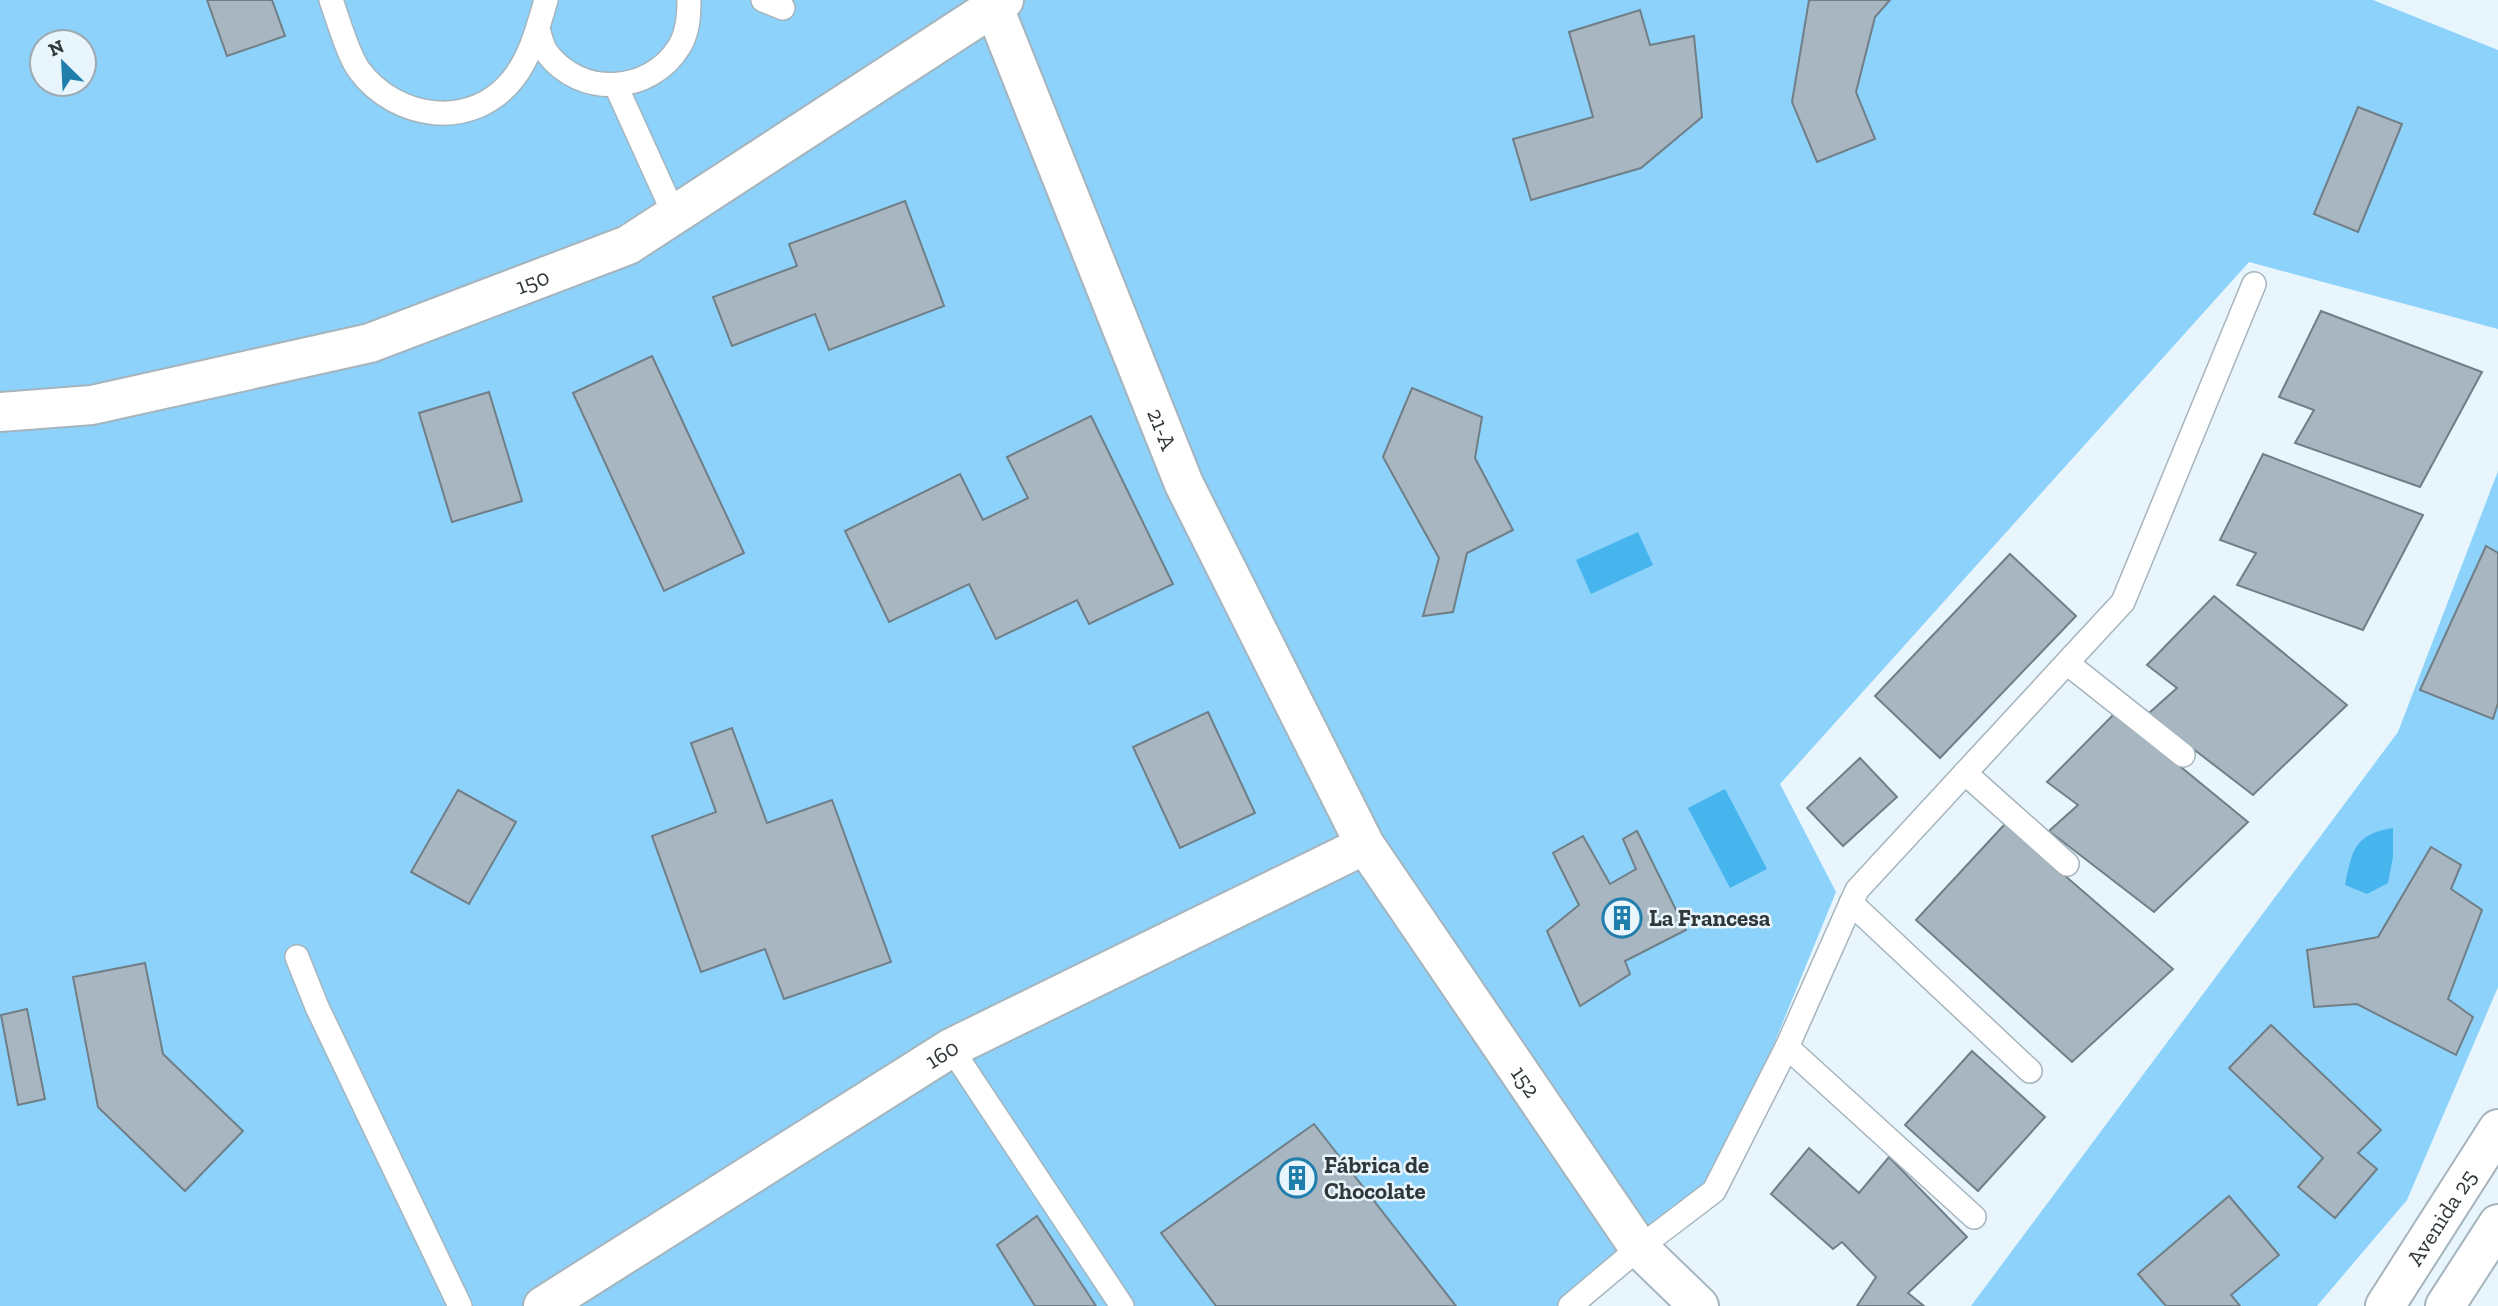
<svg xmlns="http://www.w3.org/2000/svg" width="2498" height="1306" font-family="'Zilla Slab',serif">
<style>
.green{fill:#8cd2fa;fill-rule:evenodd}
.water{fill:#47b5ed}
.building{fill:#a7b6c0;stroke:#707e87;stroke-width:2}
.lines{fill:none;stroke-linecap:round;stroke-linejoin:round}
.service-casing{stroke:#a5b4bd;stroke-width:26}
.minor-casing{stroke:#a5b4bd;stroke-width:42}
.primary-casing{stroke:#a5b4bd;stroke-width:42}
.service{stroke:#fff;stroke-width:23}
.minor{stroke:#fff;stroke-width:38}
.primary{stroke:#fff;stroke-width:38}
.labels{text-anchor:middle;stroke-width:5;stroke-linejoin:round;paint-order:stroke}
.street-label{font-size:23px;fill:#30373a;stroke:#e8f5fd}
.poi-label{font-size:23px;font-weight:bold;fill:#30373a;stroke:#e8f5fd;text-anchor:start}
</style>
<rect width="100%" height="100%" fill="#e8f5fd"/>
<!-- green -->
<g class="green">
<path d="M 0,0 L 2373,0 L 2498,50 L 2498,329 L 2249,262 L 1780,784 L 1836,892 L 1714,1191 L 1562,1306 L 0,1306 ZM 42,42 L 84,42 L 84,84 L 42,84 Z"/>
<polygon points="2498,471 2498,987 2407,1200 2317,1306 1971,1306 2398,732"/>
</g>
<!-- water -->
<g class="water">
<polygon points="1638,532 1653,565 1591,594 1576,560"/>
<polygon points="1725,789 1767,869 1730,888 1688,808"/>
<path d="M 2393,828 L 2393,857 L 2388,883 L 2367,894 L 2345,885 C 2352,851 2354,834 2393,828 Z"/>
</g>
<!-- building -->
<g class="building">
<polygon points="207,0 272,0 285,36 227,56"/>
<polygon points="1809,0 1890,0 1875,17 1856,92 1875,139 1817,162 1792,102"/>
<polygon points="1640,10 1650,45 1694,36 1702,117 1641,168 1531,200 1513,139 1593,117 1569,32"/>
<polygon points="2358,107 2402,124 2358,232 2314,214"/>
<polygon points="905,201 944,306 829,350 815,314 732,346 713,297 797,266 789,244"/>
<polygon points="2321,311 2482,372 2420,487 2295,443 2314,410 2279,397"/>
<polygon points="652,356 744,553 664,591 573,393"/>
<polygon points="1412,388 1482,417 1475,458 1513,530 1467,553 1453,612 1423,616 1439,558 1383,457"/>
<polygon points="489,392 522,501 452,522 419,413"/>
<polygon points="1091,416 1173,584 1089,624 1077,600 996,639 969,584 889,622 845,531 960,474 983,520 1028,498 1007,457"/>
<polygon points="2263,454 2423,515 2363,630 2237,585 2256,553 2220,540"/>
<polygon points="2486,546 2498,553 2498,703 2493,719 2420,690"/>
<polygon points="2010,554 2076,616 1940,758 1875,696"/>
<polygon points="2214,596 2347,705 2253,795 2148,714 2177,688 2147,665"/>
<polygon points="1208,712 1255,813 1180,848 1133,747"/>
<polygon points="2115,713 2248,822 2154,912 2049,831 2078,805 2047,782"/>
<polygon points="732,728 767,823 832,800 891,962 784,999 765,949 701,972 652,836 716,812 691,743"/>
<polygon points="1860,758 1897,797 1843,846 1807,808"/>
<polygon points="458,790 516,822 469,904 411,872"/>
<polygon points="2005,824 2173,969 2072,1062 1916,920"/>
<polygon points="1637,831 1686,930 1625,961 1630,974 1580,1006 1547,931 1579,905 1553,853 1583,836 1610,884 1636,869 1623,839"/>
<polygon points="2431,847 2461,865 2451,889 2482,910 2448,999 2473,1017 2456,1055 2357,1004 2314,1007 2307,950 2378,937"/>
<polygon points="145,963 163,1054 243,1131 185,1191 98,1107 73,977"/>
<polygon points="27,1009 45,1099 18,1105 1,1015"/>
<polygon points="2271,1025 2381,1130 2358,1153 2377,1169 2335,1218 2298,1187 2323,1158 2229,1068"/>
<polygon points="1972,1051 2045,1117 1978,1191 1905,1125"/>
<polygon points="1314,1124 1456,1306 1216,1306 1161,1233"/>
<polygon points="1809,1148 1859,1193 1889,1157 1967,1237 1908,1293 1924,1306 1857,1306 1876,1277 1842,1242 1833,1249 1771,1194"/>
<polygon points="2229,1196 2279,1255 2231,1295 2240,1306 2166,1306 2138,1274"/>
<polygon points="1037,1216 1096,1306 1035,1306 997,1245"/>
</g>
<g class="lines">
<!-- service casing -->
<g class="service-casing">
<g id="service">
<path d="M 331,0 C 338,19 348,55 359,70 C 396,120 472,131 513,79 C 531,56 538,27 546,0"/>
<polyline points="763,0 783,8"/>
<path d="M 538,28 C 540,36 542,46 547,53 C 581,98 650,94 679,47 C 688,33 689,16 689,0"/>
<polyline points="616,86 674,214"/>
<polyline points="2067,663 2183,755"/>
<polyline points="1965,773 2067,864"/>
<polyline points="1851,903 2030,1071"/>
<polyline points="297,957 317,1007 460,1306"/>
<polyline points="1787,1047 1974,1217"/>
<polyline points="951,1048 1122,1306"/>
<polyline points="1570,1306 1639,1248 1714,1191 1787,1047 1857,890 2123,602 2254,284"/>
</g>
</g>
<!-- minor casing -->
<g class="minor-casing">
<g id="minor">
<path id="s1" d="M 991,0 L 1184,484 L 1365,845 L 1639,1248 L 1699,1306"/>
<path id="s2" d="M 0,412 L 92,405 L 370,343 L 628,245 L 1004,0"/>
<path id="s3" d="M 543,1306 L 951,1048 L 1365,845"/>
</g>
</g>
<!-- primary casing -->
<g class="primary-casing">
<g id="primary">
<path id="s4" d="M 2385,1306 L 2498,1129"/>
<polyline points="2445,1306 2498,1224"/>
</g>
</g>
<!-- service -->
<use href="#service" class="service"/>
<!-- minor -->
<use href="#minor" class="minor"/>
<!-- primary -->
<use href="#primary" class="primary"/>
</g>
<!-- icons -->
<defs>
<g id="building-ring" transform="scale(2.0125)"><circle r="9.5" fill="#e8f5fd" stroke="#1f7eab" stroke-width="1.5"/><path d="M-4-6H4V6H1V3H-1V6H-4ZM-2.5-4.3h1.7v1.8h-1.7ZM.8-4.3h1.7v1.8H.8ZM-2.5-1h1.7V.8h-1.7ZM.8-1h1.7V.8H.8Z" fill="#1f7eab"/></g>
</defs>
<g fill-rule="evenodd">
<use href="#building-ring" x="1622" y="918"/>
<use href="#building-ring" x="1297" y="1178"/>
</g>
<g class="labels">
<!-- street labels -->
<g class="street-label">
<text dy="8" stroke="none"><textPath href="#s2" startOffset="551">150</textPath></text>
<text dy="8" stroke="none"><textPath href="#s1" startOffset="462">21-A</textPath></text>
<text dy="8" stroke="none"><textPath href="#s3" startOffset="472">160</textPath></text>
<text dy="8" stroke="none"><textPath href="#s1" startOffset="1211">152</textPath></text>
<text dy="8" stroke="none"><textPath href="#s4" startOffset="105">Avenida 25</textPath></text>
</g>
<!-- poi labels -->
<g class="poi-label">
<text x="1649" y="926">La Francesa</text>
<text x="1324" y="1173">Fábrica de<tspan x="1324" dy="26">Chocolate</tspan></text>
</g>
</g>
<!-- north arrow -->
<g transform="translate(63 63) rotate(336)"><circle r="33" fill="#e8f5fd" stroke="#9ea9af" stroke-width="2"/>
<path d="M0-5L12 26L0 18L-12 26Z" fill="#1f7eab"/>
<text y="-10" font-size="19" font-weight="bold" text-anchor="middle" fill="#30373a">N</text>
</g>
</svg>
